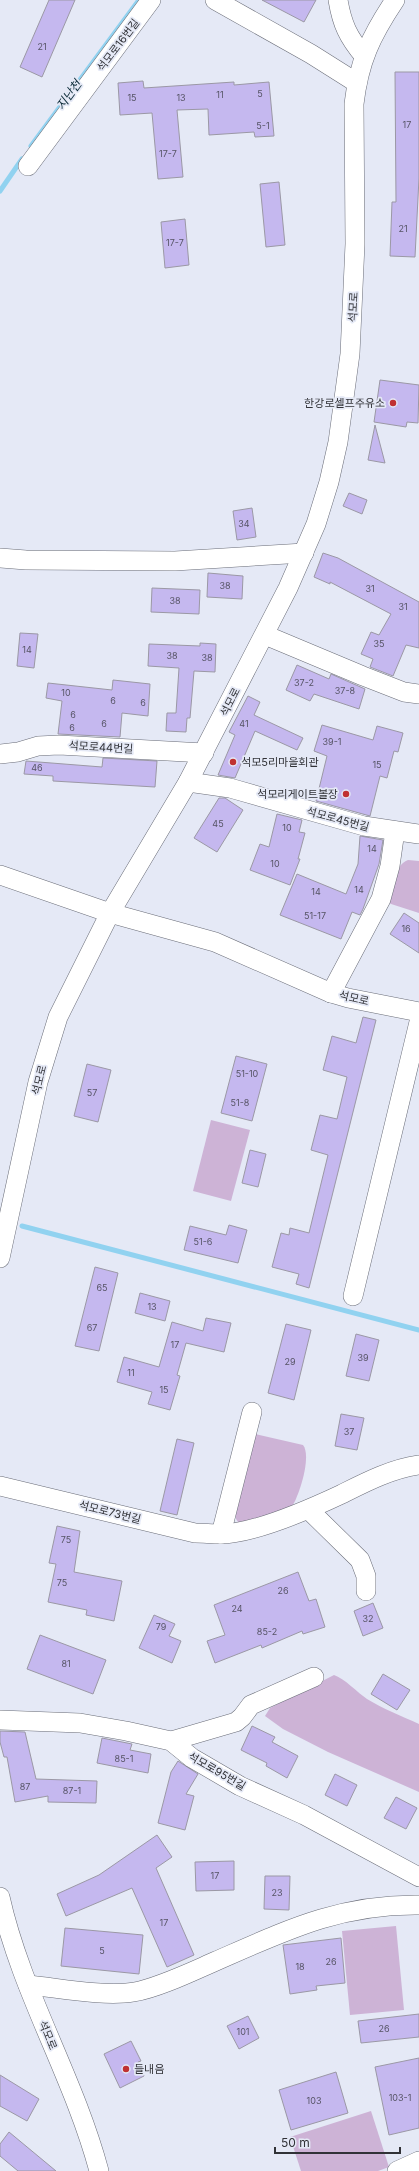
<svg xmlns="http://www.w3.org/2000/svg" width="419" height="2171" font-family="Inter,'Noto Sans KR',sans-serif">
<style>
.green{fill:#cdb3d6}
.lines{fill:none;stroke-linecap:round;stroke-linejoin:round}
.stream{stroke:#91d2f0;stroke-width:5}
.building{fill:#c5b8ef;stroke:#9b98a5}
.minor-casing{stroke:#6a6d78;stroke-width:20}
.minor{stroke:#fff;stroke-width:19}
.poi-dot{fill:#c03132;stroke:#e5e9f6;stroke-width:1.5}
.labels{text-anchor:middle;stroke-width:3.5;stroke-linejoin:round;paint-order:stroke}
.number-label{font-size:9px;fill:#565465}
.street-label{font-size:11px;fill:#313237;stroke:#e5e9f6}
.poi-label{font-size:11px;fill:#313237;stroke:#e5e9f6;text-anchor:end}
.water-label{font-size:12px;font-style:italic;fill:#0e2d3a;stroke:#e5e9f6}
</style>
<rect width="100%" height="100%" fill="#e5e9f6"/>
<!-- green -->
<g class="green">
<path d="M 408,860 L 419,861 L 419,913 L 388,903 C 392,889 393,866 408,860 Z"/>
<polygon points="211,1120 250,1130 231,1201 193,1191"/>
<path d="M 255,1434 L 303,1445 C 312,1456 299,1497 291,1508 L 243,1523 L 238,1522 L 236,1519 L 235,1511 Z"/>
<path d="M 334,1675 C 344,1678 358,1693 367,1699 C 383,1709 402,1716 419,1724 L 419,1792 L 328,1752 L 283,1729 L 265,1716 L 270,1708 Z"/>
<polygon points="396,1926 404,2010 350,2015 342,1931"/>
<polygon points="371,2111 389,2167 378,2171 301,2171 290,2137"/>
</g>
<g class="lines">
<!-- stream -->
<g class="stream">
<polyline points="31,146 139,0"/>
<polyline points="0,191 22,159"/>
<polyline points="22,1226 419,1330"/>
</g>
</g>
<!-- building -->
<g class="building">
<polygon points="49,0 75,0 42,77 20,67"/>
<polygon points="262,0 316,0 304,22"/>
<polygon points="395,72 419,72 419,178 415,257 390,256 392,202 396,202"/>
<polygon points="143,81 144,88 234,82 234,85 269,82 274,136 255,137 254,132 209,135 208,109 177,110 183,177 158,179 152,113 120,115 118,83"/>
<polygon points="279,182 285,245 266,247 260,184"/>
<polygon points="185,219 189,265 165,268 161,222"/>
<polygon points="380,380 419,385 418,423 407,422 406,427 374,422"/>
<polygon points="375,425 385,463 368,460"/>
<polygon points="349,493 367,500 362,514 343,506"/>
<polygon points="252,508 256,537 237,540 233,511"/>
<polygon points="323,553 338,558 419,602 419,648 406,645 393,676 370,667 373,659 361,654 371,632 379,635 391,614 330,582 330,584 314,577"/>
<polygon points="208,573 243,576 242,599 207,597"/>
<polygon points="152,588 200,590 199,614 151,612"/>
<polygon points="20,633 38,634 34,668 17,666"/>
<polygon points="200,643 216,644 215,672 194,671 190,718 187,718 186,732 166,731 167,713 176,713 179,668 148,666 149,644 200,646"/>
<polygon points="297,665 329,679 331,674 365,689 359,709 314,694 310,701 286,690"/>
<polygon points="113,680 150,684 148,716 122,713 120,737 58,734 62,701 46,698 48,683 112,690"/>
<polygon points="248,696 260,702 254,715 303,738 297,750 255,731 235,778 218,775 235,735 229,732"/>
<polygon points="322,725 373,740 377,726 403,733 398,752 394,751 387,778 380,776 370,816 316,801 327,756 314,751"/>
<polygon points="103,758 157,761 155,787 53,781 53,776 24,774 26,761 102,767"/>
<polygon points="219,798 225,798 243,810 217,852 194,838"/>
<polygon points="277,814 302,820 299,832 305,833 298,859 300,859 290,885 250,870 260,844 269,847"/>
<polygon points="360,836 383,840 379,864 363,909 360,915 352,912 341,939 280,915 297,874 346,894 358,864"/>
<polygon points="404,913 419,923 419,953 390,934"/>
<polygon points="363,1017 376,1020 309,1288 296,1284 299,1274 272,1267 281,1233 289,1235 290,1228 309,1233 328,1155 311,1150 320,1115 337,1119 347,1077 323,1070 332,1036 356,1043"/>
<polygon points="236,1056 267,1064 252,1121 221,1113"/>
<polygon points="87,1064 111,1070 98,1122 74,1116"/>
<polygon points="250,1150 266,1154 258,1187 242,1183"/>
<polygon points="229,1225 247,1230 238,1263 184,1250 190,1226 226,1235"/>
<polygon points="95,1267 118,1273 99,1351 75,1346"/>
<polygon points="140,1293 170,1301 165,1321 135,1313"/>
<polygon points="206,1318 231,1323 224,1352 186,1343 177,1375 180,1376 170,1410 148,1404 152,1392 117,1382 124,1357 159,1367 172,1322 203,1331"/>
<polygon points="286,1324 311,1330 294,1400 268,1393"/>
<polygon points="356,1334 379,1340 369,1381 346,1376"/>
<polygon points="341,1414 364,1418 357,1450 335,1446"/>
<polygon points="177,1439 194,1443 177,1515 160,1511"/>
<polygon points="57,1526 80,1531 74,1572 122,1581 114,1621 86,1615 87,1610 48,1602 56,1564 49,1563"/>
<polygon points="298,1572 309,1601 316,1599 325,1627 303,1634 302,1631 262,1648 261,1645 215,1663 207,1641 225,1635 214,1605"/>
<polygon points="373,1603 383,1628 363,1636 354,1611"/>
<polygon points="154,1615 175,1624 169,1636 181,1641 172,1663 139,1648"/>
<polygon points="40,1635 106,1660 93,1694 27,1669"/>
<polygon points="383,1674 410,1690 397,1710 371,1694"/>
<polygon points="252,1726 275,1737 272,1742 298,1756 287,1778 266,1766 267,1763 241,1750"/>
<polygon points="0,1731 25,1732 36,1779 97,1781 96,1803 48,1802 48,1796 15,1802 7,1757 4,1757 0,1742"/>
<polygon points="102,1738 132,1744 130,1750 151,1754 148,1773 97,1763"/>
<polygon points="178,1761 198,1774 186,1794 194,1796 185,1830 158,1823 171,1772"/>
<polygon points="335,1774 357,1785 347,1806 325,1795"/>
<polygon points="396,1797 417,1808 406,1829 384,1818"/>
<polygon points="157,1835 172,1857 156,1868 194,1955 167,1967 132,1888 66,1916 57,1894 99,1875"/>
<polygon points="234,1861 234,1890 196,1891 195,1862"/>
<polygon points="265,1876 290,1876 289,1910 264,1909"/>
<polygon points="65,1928 143,1935 139,1974 61,1966"/>
<polygon points="341,1938 345,1983 316,1986 317,1990 290,1994 283,1945"/>
<polygon points="419,2014 419,2037 361,2043 358,2021"/>
<polygon points="248,2016 259,2038 239,2049 227,2026"/>
<polygon points="131,2041 141,2061 138,2062 144,2076 120,2088 104,2054"/>
<polygon points="419,2058 419,2128 389,2135 375,2067"/>
<polygon points="336,2072 348,2113 291,2130 279,2090"/>
<polygon points="0,2075 39,2099 27,2121 0,2106"/>
<polygon points="9,2132 56,2171 18,2171 0,2156 0,2144"/>
</g>
<g class="lines">
<!-- minor casing -->
<g class="minor-casing">
<g id="minor">
<polyline points="215,0 311,54 357,83"/>
<path d="M 338,0 C 342,24 348,37 364,56"/>
<polyline points="28,166 151,0"/>
<polyline points="0,558 26,560 175,561 304,553"/>
<polyline points="265,635 363,676 404,692 419,694"/>
<polyline points="0,754 18,752 38,746 59,745 204,753"/>
<polyline points="188,782 230,788 364,826 419,834"/>
<polyline points="0,875 110,913 215,942 331,993 348,998 419,1012"/>
<polyline points="331,993 381,899 390,866 395,831"/>
<path d="M 0,1258 L 38,1082 L 58,1017 L 110,913 L 188,782 L 288,588 L 316,524 L 329,482 L 338,442 L 350,354 L 355,244 L 354,104 C 359,61 371,36 395,0"/>
<polyline points="353,1296 419,1022"/>
<path d="M 0,1486 L 195,1533 C 203,1533 212,1534 220,1534 C 254,1534 310,1509 342,1494 C 366,1482 391,1469 419,1465"/>
<polyline points="309,1510 360,1560 366,1576 366,1591"/>
<polyline points="221,1534 252,1412"/>
<polyline points="0,1720 80,1723 126,1731 171,1741 192,1758 240,1786 304,1815 419,1877"/>
<polyline points="171,1741 236,1722 242,1717 251,1705 314,1677"/>
<path d="M 0,1897 C 21,1992 74,2077 99,2171"/>
<path d="M 28,1985 C 59,1988 104,1997 134,1992 C 158,1988 193,1971 216,1961 C 287,1930 340,1904 419,1905"/>
<polyline points="397,2171 419,2161"/>
</g>
</g>
<!-- minor -->
<use href="#minor" class="minor"/>
</g>
<!-- markers -->
<g class="poi-dot">
<circle cx="393" cy="403" r="4"/>
<circle cx="233" cy="762" r="4"/>
<circle cx="346" cy="794" r="4"/>
<circle cx="126" cy="2069" r="4"/>
</g>
<g class="labels">
<!-- number labels -->
<g class="number-label">
<text x="42" y="50">21</text>
<text x="260" y="97">5</text>
<text x="220" y="98">11</text>
<text x="132" y="101">15</text>
<text x="181" y="101">13</text>
<text x="407" y="128">17</text>
<text x="263" y="129">5-1</text>
<text x="168" y="157">17-7</text>
<text x="403" y="232">21</text>
<text x="175" y="246">17-7</text>
<text x="244" y="527">34</text>
<text x="225" y="589">38</text>
<text x="370" y="592">31</text>
<text x="175" y="604">38</text>
<text x="403" y="610">31</text>
<text x="379" y="647">35</text>
<text x="27" y="653">14</text>
<text x="172" y="659">38</text>
<text x="207" y="661">38</text>
<text x="304" y="686">37-2</text>
<text x="345" y="694">37-8</text>
<text x="66" y="696">10</text>
<text x="113" y="704">6</text>
<text x="143" y="706">6</text>
<text x="73" y="718">6</text>
<text x="104" y="727">6</text>
<text x="244" y="727">41</text>
<text x="72" y="731">6</text>
<text x="332" y="745">39-1</text>
<text x="377" y="768">15</text>
<text x="37" y="771">46</text>
<text x="218" y="827">45</text>
<text x="287" y="831">10</text>
<text x="372" y="852">14</text>
<text x="275" y="867">10</text>
<text x="359" y="893">14</text>
<text x="316" y="895">14</text>
<text x="315" y="919">51-17</text>
<text x="406" y="932">16</text>
<text x="247" y="1077">51-10</text>
<text x="92" y="1096">57</text>
<text x="240" y="1106">51-8</text>
<text x="203" y="1245">51-6</text>
<text x="102" y="1291">65</text>
<text x="152" y="1310">13</text>
<text x="92" y="1331">67</text>
<text x="175" y="1348">17</text>
<text x="363" y="1361">39</text>
<text x="290" y="1365">29</text>
<text x="131" y="1376">11</text>
<text x="164" y="1393">15</text>
<text x="349" y="1435">37</text>
<text x="66" y="1543">75</text>
<text x="62" y="1586">75</text>
<text x="283" y="1594">26</text>
<text x="237" y="1612">24</text>
<text x="368" y="1622">32</text>
<text x="161" y="1630">79</text>
<text x="267" y="1635">85-2</text>
<text x="66" y="1667">81</text>
<text x="124" y="1762">85-1</text>
<text x="25" y="1790">87</text>
<text x="72" y="1794">87-1</text>
<text x="215" y="1879">17</text>
<text x="277" y="1896">23</text>
<text x="164" y="1926">17</text>
<text x="102" y="1954">5</text>
<text x="331" y="1965">26</text>
<text x="300" y="1970">18</text>
<text x="384" y="2032">26</text>
<text x="243" y="2035">101</text>
<text x="400" y="2101">103-1</text>
<text x="314" y="2104">103</text>
</g>
<!-- street labels -->
<g class="street-label">
<text transform="translate(118 45) rotate(-53)" y="4">석모로16번길</text>
<text transform="translate(353 307) rotate(-87)" y="4">석모로</text>
<text transform="translate(230 702) rotate(-63)" y="4">석모로</text>
<text transform="translate(101 747) rotate(3)" y="4">석모로44번길</text>
<text transform="translate(338 819) rotate(15)" y="4">석모로45번길</text>
<text transform="translate(354 998) rotate(13)" y="4">석모로</text>
<text transform="translate(39 1080) rotate(-76)" y="4">석모로</text>
<text transform="translate(110 1512) rotate(14)" y="4">석모로73번길</text>
<text transform="translate(217 1771) rotate(30)" y="4">석모로95번길</text>
<text transform="translate(48 2035) rotate(68)" y="4">석모로</text>
</g>
<!-- poi labels -->
<g class="poi-label">
<text x="385" y="407">한강로셀프주유소</text>
<text x="241" y="766" text-anchor="start">석모5리마을회관</text>
<text x="338" y="798">석모리게이트볼장</text>
<text x="134" y="2073" text-anchor="start">들내음</text>
</g>
<!-- water labels -->
<g class="water-label">
<text transform="translate(69 95) rotate(-54)" y="4">지난천</text>
</g>
</g>
<!-- scale -->
<path d="M275 2147v6h125v-6" fill="none" stroke="#313237" stroke-width="2"/>
<text x="281" y="2147" font-size="12" fill="#313237" stroke="#e5e9f6" stroke-width="3" paint-order="stroke">50 m</text>
</svg>
